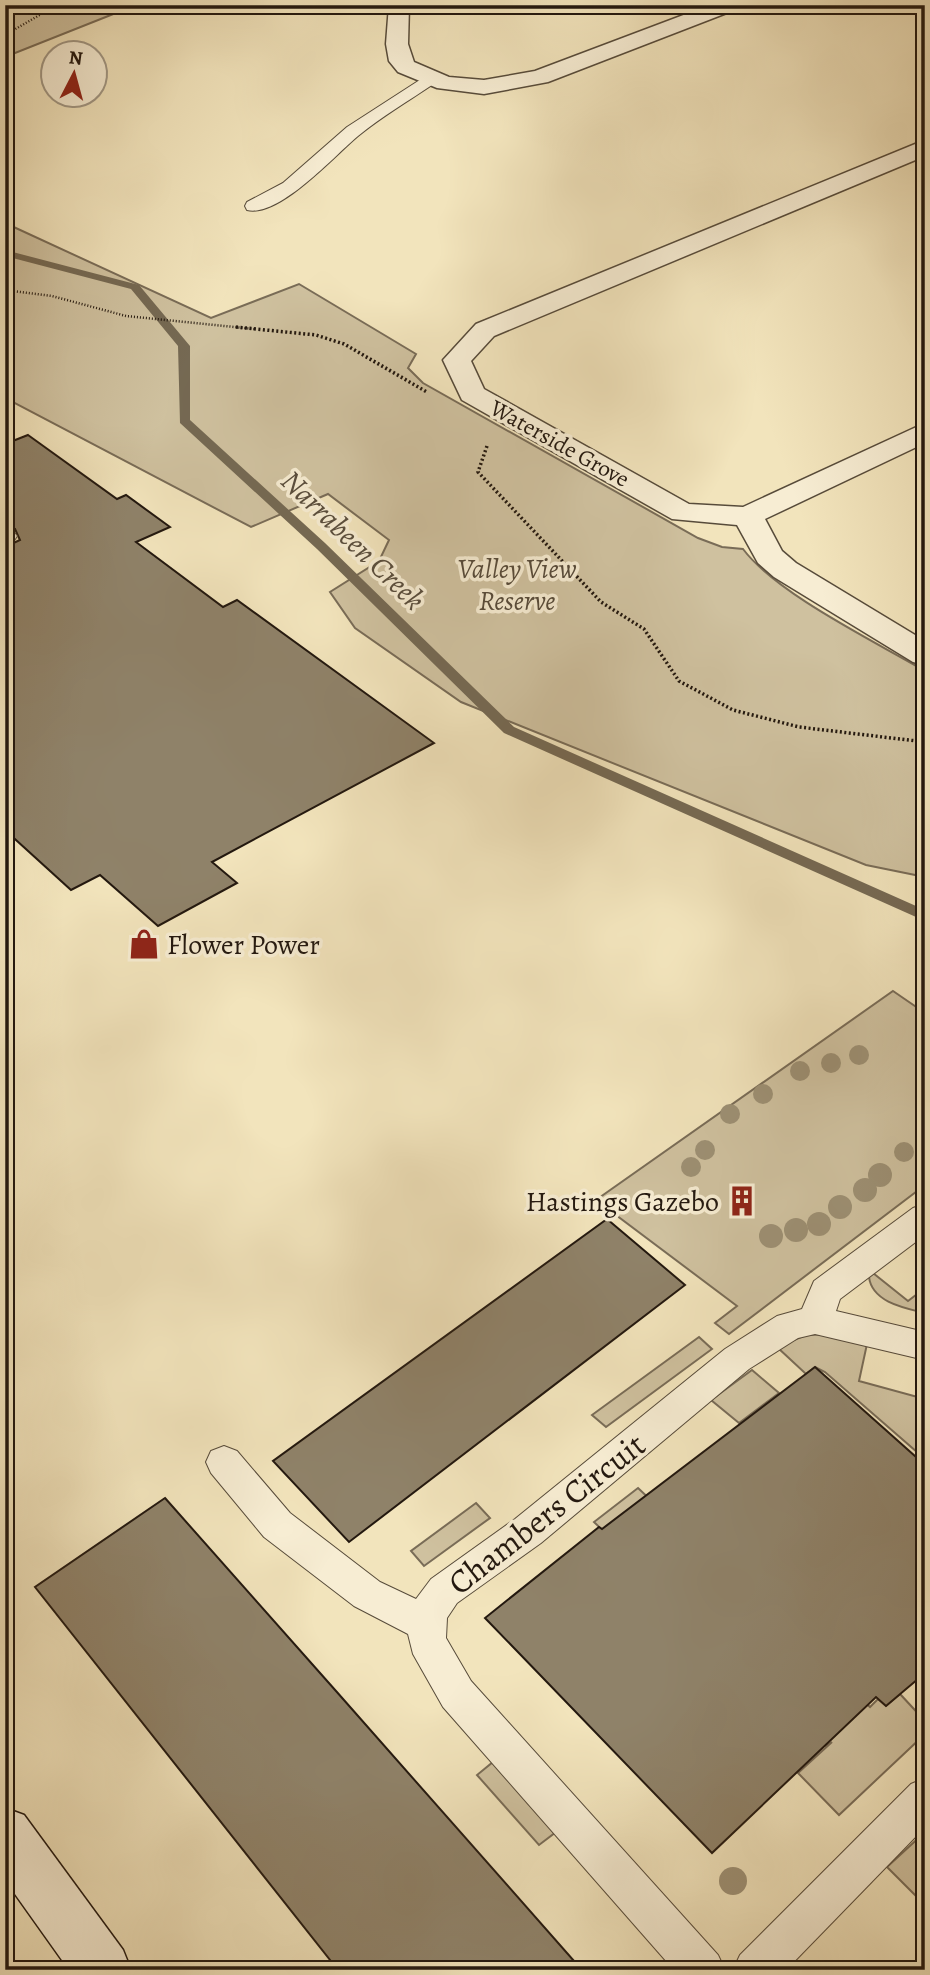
<svg xmlns="http://www.w3.org/2000/svg" width="930" height="1975" font-family="Alegreya,serif">
<style>
.green{fill:#cfc19f;stroke:#796c57;stroke-width:2}
.lines{fill:none;stroke-linecap:round;stroke-linejoin:round}
.stream{fill:#756953;fill-rule:evenodd}
.building{fill:#8f8269;stroke:#23180f;stroke-width:2}
.lane-casing{stroke:#574b3a;stroke-width:2}
.street-casing{stroke:#574b3a;stroke-width:3}
.secondary-casing{stroke:#23180f;stroke-width:3}
.path-far1{stroke:#23180f;stroke-width:2.5;stroke-dasharray:1 2;stroke-linecap:butt}
.path{stroke:#23180f;stroke-width:3.5;stroke-dasharray:2 2.5;stroke-linecap:butt}
.lane{fill:#f7edd3;fill-rule:evenodd}
.street{fill:#f7edd3;fill-rule:evenodd}
.secondary{fill:#f7edd3;fill-rule:evenodd}
.tree{fill:#9d9074}
.labels{text-anchor:middle;stroke-width:7;stroke-linejoin:round;paint-order:stroke}
.far-street-label{font-size:23px;fill:#23180f;stroke:#f7edd3}
.park-label{font-size:28px;font-style:italic;fill:#574b3a;stroke:#f7edd3}
.poi-label{font-size:28px;fill:#23180f;stroke:#f7edd3;text-anchor:start}
.water-label{font-size:30px;font-style:italic;fill:#5a4e3d;stroke:#f7edd3}
.near-street-label{font-size:33px;fill:#23180f;stroke:#f7edd3}
</style>
<rect width="100%" height="100%" fill="#f2e4bc"/>
<filter id="stains"><feTurbulence type="fractalNoise" baseFrequency=".00286" numOctaves="4"/><feColorMatrix values="0 0 0 0 .2 0 0 0 0 .09 0 0 0 0 .02 0 0 0 .5 -.17"/></filter>
<radialGradient id="worn" r=".72"><stop offset=".6" stop-color="#630" stop-opacity="0"/><stop offset="1" stop-color="#630" stop-opacity=".3"/></radialGradient>
<!-- green -->
<g class="green">
<polygon points="5,5 136,5 5,57"/>
<path d="M 5,223 L 211,318 L 299,284 L 416,354 L 408,368 L 423,383 L 698,538 L 722,547 L 743,549 C 777,594 874,641 925,671 L 925,877 L 866,865 L 461,702 L 355,628 L 330,592 L 379,561 L 389,540 L 328,494 L 251,527 L 5,398 Z"/>
<polygon points="893,991 925,1013 925,1185 729,1334 715,1323 737,1306 596,1200"/>
<path d="M 873,1273 L 908,1301 L 925,1288 L 925,1313 C 904,1308 872,1302 869,1277 Z"/>
<polygon points="830,1334 867,1344 859,1381 925,1399 925,1459 825,1372 815,1367 806,1374 777,1347 806,1335"/>
<polygon points="699,1337 712,1349 606,1427 592,1415"/>
<polygon points="752,1370 779,1393 739,1423 711,1400"/>
<polygon points="638,1488 870,1707 878,1699 886,1706 900,1694 925,1721 925,1734 839,1815 798,1773 832,1742 826,1746 594,1522"/>
<polygon points="476,1503 490,1518 424,1566 411,1551"/>
<polygon points="493,1762 556,1832 539,1845 477,1775"/>
<polygon points="925,1832 925,1905 887,1867"/>
</g>
<g class="lines">
<!-- stream -->
<polygon class="stream" points="5,250 139,285 190,346 190,420 325,543 514,727 925,910 925,921 504,733 317,549 180,423 178,346 131,289 5,256"/>
</g>
<!-- building -->
<g class="building">
<polygon points="28,435 117,499 126,495 170,527 136,542 223,607 237,600 434,743 212,862 237,883 158,926 100,875 71,890 5,830 5,547 20,540 15,529 5,527 5,444"/>
<polygon points="607,1219 685,1285 349,1542 273,1461"/>
<polygon points="815,1367 925,1465 925,1673 886,1706 876,1697 712,1853 485,1618 599,1527 602,1529"/>
<polygon points="165,1498 336,1691 582,1970 338,1970 35,1587"/>
</g>
<g class="lines">
<!-- lane casing -->
<g class="lane-casing">
<g id="lane">
<path d="M 429,74 L 435,75 L 438,79 L 435,83 C 410,100 382,116 358,136 C 335,155 279,218 247,210 L 245,206 L 247,202 L 283,183 L 347,127 Z"/>
<polygon points="5,529 13,531 17,536 13,542 5,544"/>
<polygon points="925,1204 925,1235 840,1299 836,1311 925,1332 925,1360 815,1334 798,1338 749,1369 541,1543 457,1603 447,1618 446,1638 471,1681 718,1955 725,1970 674,1970 443,1707 413,1654 408,1634 354,1606 264,1537 211,1473 206,1462 211,1451 224,1446 237,1451 290,1513 380,1582 416,1599 431,1579 515,1519 725,1349 777,1316 802,1309 814,1281 913,1208"/>
<polygon points="925,1778 925,1827 786,1970 733,1970 740,1955 911,1784"/>
</g>
</g>
<!-- street casing -->
<g class="street-casing">
<g id="street">
<polygon points="389,5 409,5 408,44 414,62 449,77 484,80 535,71 710,5 740,5 737,9 548,82 484,94 437,88 398,72 389,61 386,44"/>
<polygon points="925,140 925,156 494,336 471,361 484,389 689,504 743,507 925,423 925,443 765,519 782,551 796,563 925,641 925,665 913,662 774,577 758,563 737,525 672,519 462,400 443,360 476,324"/>
</g>
</g>
<!-- secondary casing -->
<g class="secondary-casing">
<polygon id="secondary" points="5,1808 24,1815 123,1950 131,1970 69,1970 5,1880"/>
</g>
<!-- path-far1 -->
<g class="path-far1">
<polyline points="5,35 57,5"/>
<polyline points="5,290 52,296 126,316 254,329"/>
</g>
<!-- path -->
<g class="path">
<polyline points="236,327 316,335 344,344 427,392"/>
<polyline points="487,446 478,472 601,602 644,629 679,681 733,710 799,727 925,742"/>
</g>
<!-- lane -->
<use href="#lane" class="lane"/>
<!-- street -->
<use href="#street" class="street"/>
<!-- secondary -->
<use href="#secondary" class="secondary"/>
</g>
<!-- trees -->
<g class="tree">
<circle cx="859" cy="1055" r="10"/>
<circle cx="831" cy="1063" r="10"/>
<circle cx="800" cy="1071" r="10"/>
<circle cx="763" cy="1094" r="10"/>
<circle cx="730" cy="1114" r="10"/>
<circle cx="705" cy="1150" r="10"/>
<circle cx="904" cy="1152" r="10"/>
<circle cx="691" cy="1167" r="10"/>
<circle cx="880" cy="1175" r="12"/>
<circle cx="865" cy="1190" r="12"/>
<circle cx="840" cy="1207" r="12"/>
<circle cx="819" cy="1224" r="12"/>
<circle cx="796" cy="1230" r="12"/>
<circle cx="771" cy="1236" r="12"/>
<circle cx="733" cy="1881" r="14"/>
</g>
<!-- icons -->
<defs>
<g id="shop-bare" transform="scale(2.415)"><path d="M-5-2.5h2.3a2.7 3.5 0 0 1 5.4 0H5L5.5 6h-11ZM-1.5-2.5h3a1.5 2.3 0 0 0-3 0Z" fill="#8f2418" stroke="#f7edd3" stroke-width="2.5" paint-order="stroke"/></g>
<g id="building-bare" transform="scale(2.415)"><path d="M-4-6H4V6H1V3H-1V6H-4ZM-2.5-4.3h1.7v1.8h-1.7ZM.8-4.3h1.7v1.8H.8ZM-2.5-1h1.7V.8h-1.7ZM.8-1h1.7V.8H.8Z" fill="#8f2418" stroke="#f7edd3" stroke-width="2.5" paint-order="stroke"/></g>
</defs>
<g fill-rule="evenodd">
<use href="#shop-bare" x="144" y="944"/>
<use href="#building-bare" x="742" y="1201"/>
</g>
<g class="labels">
<!-- far-street labels -->
<g class="far-street-label">
<text transform="translate(560 443) rotate(29)" y="8">Waterside Grove</text>
</g>
<!-- park labels -->
<g class="park-label">
<text x="517" y="578">Valley View<tspan x="517" dy="32">Reserve</tspan></text>
</g>
<!-- poi labels -->
<g class="poi-label">
<text x="167" y="954">Flower Power</text>
<text x="719" y="1211" text-anchor="end">Hastings Gazebo</text>
</g>
<!-- water labels -->
<g class="water-label">
<text transform="translate(353 540) rotate(44)" y="10">Narrabeen Creek</text>
</g>
<!-- near-street labels -->
<g class="near-street-label">
<text transform="translate(546 1513) rotate(-38)" y="12">Chambers Circuit</text>
</g>
</g>
<!-- margin -->
<rect width="930" height="1975" fill="none" stroke="#f2e4bc" stroke-width="28"/>
<rect x="7" y="7" width="916" height="1961" fill="none" stroke="#23180f" stroke-width="3.5"/>
<rect x="14" y="14" width="902" height="1947" fill="none" stroke="#23180f" stroke-width="2"/>
<!-- north arrow -->
<g transform="translate(74 74) rotate(6)"><circle r="33" fill="#f7edd3" stroke="#a29885" stroke-width="2"/>
<path d="M0-5L12 26L0 18L-12 26Z" fill="#8f2418"/>
<text y="-10" font-size="19" font-weight="bold" text-anchor="middle" fill="#23180f">N</text>
</g>
<rect width="100%" height="100%" filter="url(#stains)"/>
<rect width="100%" height="100%" fill="url(#worn)"/>
</svg>
